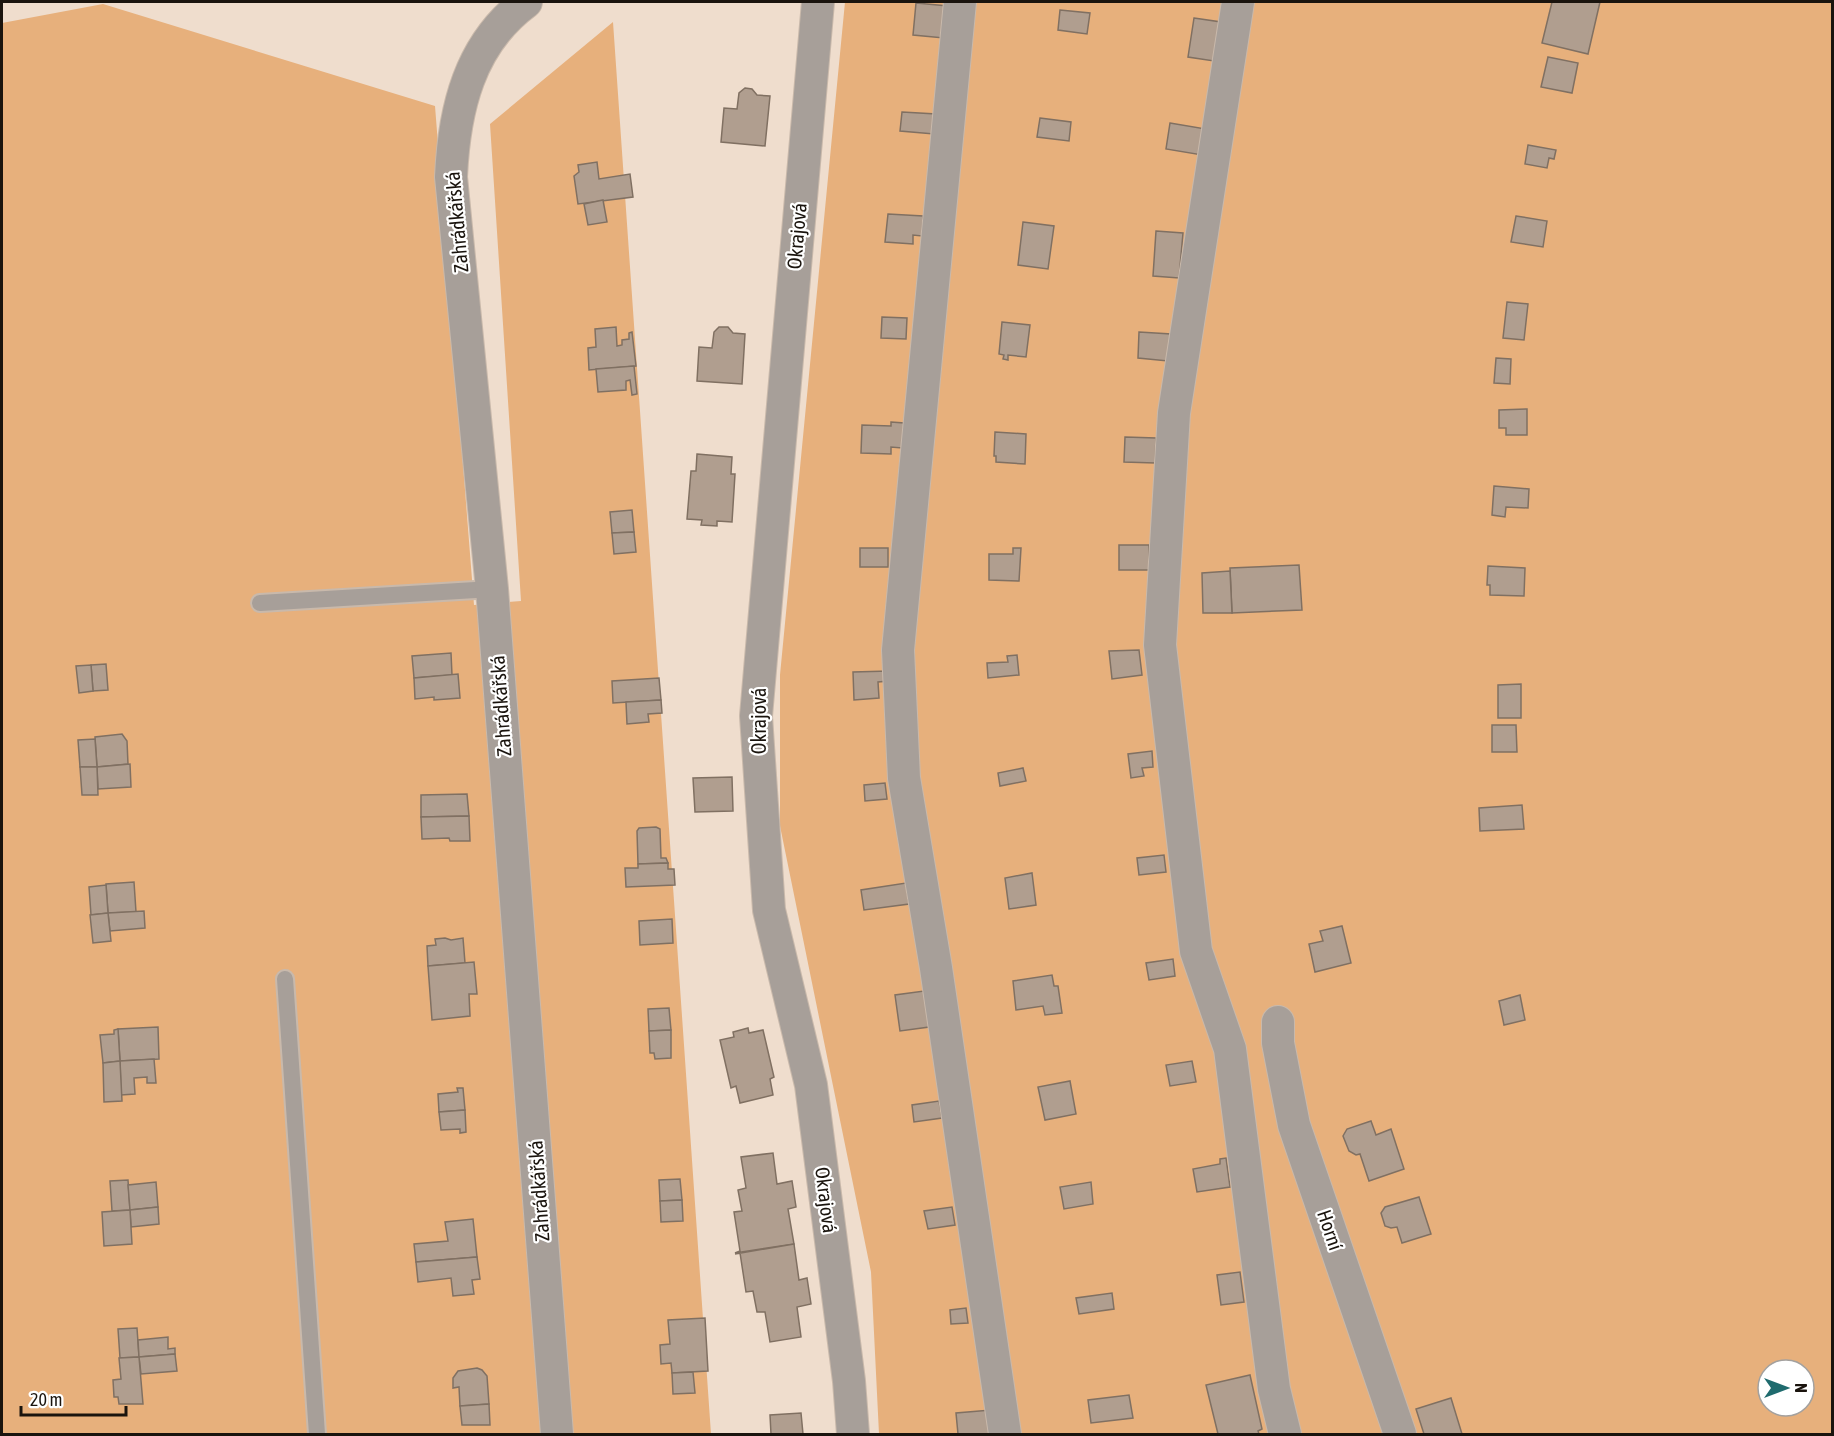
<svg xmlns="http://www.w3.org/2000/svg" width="1834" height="1436" font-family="'Asap Condensed',sans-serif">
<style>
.green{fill:#e7b07c;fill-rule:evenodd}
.building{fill:#b09e8f;stroke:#807062;stroke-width:1.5}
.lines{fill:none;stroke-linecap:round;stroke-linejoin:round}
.service-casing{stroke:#c9b9ab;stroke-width:20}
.minor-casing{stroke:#c9b9ab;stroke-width:34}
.service{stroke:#a79f99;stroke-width:16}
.minor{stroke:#a79f99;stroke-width:32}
.labels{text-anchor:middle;stroke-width:4.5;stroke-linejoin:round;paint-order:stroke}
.street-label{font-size:20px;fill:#1a140e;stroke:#fff}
</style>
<rect width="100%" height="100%" fill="#efddcd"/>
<!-- green -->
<g class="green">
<path d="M 845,2 L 1832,2 L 1832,1434 L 879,1434 L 871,1272 L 780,826 L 780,675 ZM 1768,1370 L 1804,1370 L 1804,1406 L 1768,1406 Z"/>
<polygon points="103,4 435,106 474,605 521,601 490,124 613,22 711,1434 2,1434 2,23"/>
</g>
<!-- building -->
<g class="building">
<polygon points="1552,2 1600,2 1588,54 1542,43"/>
<polygon points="916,3 948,6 944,38 913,35"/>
<polygon points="1060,10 1090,13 1087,34 1058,30"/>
<polygon points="1194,18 1221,22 1214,61 1188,57"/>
<polygon points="1548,57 1578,63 1572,93 1541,87"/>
<polygon points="745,88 752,89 757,95 770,96 765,146 721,142 724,108 737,109 739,93"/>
<polygon points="902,112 936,114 934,134 900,131"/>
<polygon points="1040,118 1071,122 1069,141 1037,137"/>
<polygon points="1170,123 1206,129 1202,155 1166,149"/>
<polygon points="1528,145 1556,150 1554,159 1549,158 1547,168 1525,164"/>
<polygon points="597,162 599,179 630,174 633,197 578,204 574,176 579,172 578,165"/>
<polygon points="603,200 607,222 588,225 584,204"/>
<polygon points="888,214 923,216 922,236 913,235 913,244 885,242"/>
<polygon points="1516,216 1547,221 1543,247 1511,242"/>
<polygon points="1023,222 1054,226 1048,269 1018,265"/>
<polygon points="1156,231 1183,233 1179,278 1153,276"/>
<polygon points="1507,302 1528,304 1524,340 1503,338"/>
<polygon points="882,317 907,318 906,339 881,338"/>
<polygon points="1002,322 1030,325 1026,357 1008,355 1008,360 1003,359 1004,355 999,354"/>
<polygon points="616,327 617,346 622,345 622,340 629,339 629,333 632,332 636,366 589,370 588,348 596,347 595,329"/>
<polygon points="719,327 728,327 733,333 745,334 742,384 697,381 699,347 712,348 714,332"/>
<polygon points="1139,332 1171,334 1168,361 1138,358"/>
<polygon points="1496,358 1511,359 1510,384 1494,383"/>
<polygon points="634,366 637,394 632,395 630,380 626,381 626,390 598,392 596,369"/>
<polygon points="1527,409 1527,435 1506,435 1506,428 1499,428 1499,410"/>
<polygon points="891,422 904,423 902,448 891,447 891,454 861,453 862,425 891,426"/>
<polygon points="995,432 1026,434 1025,464 996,462 996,456 994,456"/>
<polygon points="1125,437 1156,438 1155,463 1124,462"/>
<polygon points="697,454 732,457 731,474 735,474 732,522 717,521 717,526 701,525 702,520 687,519 691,471 696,471"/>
<polygon points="1494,486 1529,489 1528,508 1506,507 1505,517 1492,515"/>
<polygon points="632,510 634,532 612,533 610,512"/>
<polygon points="634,532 636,552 614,554 612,533"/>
<rect x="1119" y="545" width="30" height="25"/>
<rect x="860" y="548" width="28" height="19"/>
<polygon points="1013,548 1021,548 1019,581 989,580 989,554 1013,554"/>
<polygon points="1299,565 1302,610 1232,613 1230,568"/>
<polygon points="1488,566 1525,568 1524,596 1490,595 1490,585 1487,585"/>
<polygon points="1230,571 1232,613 1203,613 1202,573"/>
<polygon points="1139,650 1142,675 1112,679 1109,651"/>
<polygon points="451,653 452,675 414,678 412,656"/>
<polygon points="1017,655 1019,675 988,678 987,663 1008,662 1007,656"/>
<polygon points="106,664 108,690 93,691 91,665"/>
<polygon points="91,665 93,691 79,693 76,666"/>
<polygon points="889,671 889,681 878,682 879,698 854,700 853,672"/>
<polygon points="458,674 460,698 434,700 434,697 415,699 414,678"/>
<polygon points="659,678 661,700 613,703 612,681"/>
<polygon points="1521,684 1521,718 1498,718 1498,685"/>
<polygon points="661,700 662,713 648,714 649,722 627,724 626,702"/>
<polygon points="1492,725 1516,725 1517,752 1492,752"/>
<polygon points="122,734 127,741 128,764 97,767 95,737"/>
<polygon points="95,739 97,767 80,767 78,740"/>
<polygon points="1152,751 1153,767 1142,768 1144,776 1131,778 1128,754"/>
<polygon points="130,764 131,787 98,789 97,767"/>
<polygon points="80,767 97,767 98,795 82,795"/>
<polygon points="1023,768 1026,781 1000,786 998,773"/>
<polygon points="732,777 733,811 695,812 693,778"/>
<polygon points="885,783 887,799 865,801 864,785"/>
<polygon points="467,794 469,816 421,817 421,795"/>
<polygon points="1522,805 1524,829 1480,831 1479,808"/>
<polygon points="469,816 470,841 450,841 449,838 422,839 421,817"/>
<polygon points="656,827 660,829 661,858 666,858 668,863 638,864 637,831 639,828"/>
<polygon points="1164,855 1166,872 1139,875 1137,858"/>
<polygon points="668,863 668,869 674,869 675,885 626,887 625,868 638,868 638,864"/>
<polygon points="1032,873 1036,905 1009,909 1005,878"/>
<polygon points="134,882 136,912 108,913 106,884"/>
<polygon points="906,883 909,904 864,910 861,890"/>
<polygon points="106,885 108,913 91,915 89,887"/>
<polygon points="144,911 145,928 110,931 108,913"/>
<polygon points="108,913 111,941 93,943 90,915"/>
<polygon points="672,919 673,943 640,945 639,921"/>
<polygon points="1342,926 1351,963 1315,972 1309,944 1323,941 1320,931"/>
<polygon points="445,938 451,940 463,938 465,963 428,966 427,946 436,945 435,939"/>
<polygon points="1173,959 1175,976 1149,980 1146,963"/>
<polygon points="474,962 477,994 469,994 470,1016 432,1020 428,966"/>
<polygon points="1052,975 1054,986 1058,986 1062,1013 1045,1015 1043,1006 1016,1010 1013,981"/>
<polygon points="924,991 929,1027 900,1031 895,995"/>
<polygon points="1520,995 1525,1020 1504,1025 1499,1001"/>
<polygon points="669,1008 671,1030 649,1031 648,1009"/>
<polygon points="158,1027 159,1059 120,1061 118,1029"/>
<polygon points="748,1028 749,1033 763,1030 774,1077 770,1079 773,1095 740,1103 736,1086 731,1088 720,1040 734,1037 733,1032"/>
<polygon points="118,1029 120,1061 103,1063 100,1035 114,1034 114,1030"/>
<polygon points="671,1030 671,1058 655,1059 654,1053 650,1053 649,1031"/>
<polygon points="154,1059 156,1083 147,1083 147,1077 134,1078 135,1094 121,1095 120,1061"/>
<polygon points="120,1061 122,1101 104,1102 103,1063"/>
<polygon points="1192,1061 1196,1082 1170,1086 1166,1065"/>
<polygon points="1070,1081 1076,1114 1045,1120 1038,1087"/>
<polygon points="457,1088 463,1088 465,1110 439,1112 438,1094 458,1092"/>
<polygon points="939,1101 942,1118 914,1122 912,1105"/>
<polygon points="465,1110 466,1132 460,1133 460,1129 441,1130 439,1112"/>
<polygon points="1371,1121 1376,1135 1391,1129 1404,1169 1369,1181 1360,1154 1356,1155 1349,1151 1343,1136 1347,1129"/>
<polygon points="773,1153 777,1184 792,1181 796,1207 788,1209 794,1244 735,1253 740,1251 734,1212 742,1211 738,1190 746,1188 741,1157"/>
<polygon points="1226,1158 1230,1187 1197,1192 1193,1169 1220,1164 1220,1159"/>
<polygon points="680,1179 682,1200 660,1201 659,1180"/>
<polygon points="128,1180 130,1210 112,1211 110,1181"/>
<polygon points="156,1182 158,1207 130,1210 128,1185"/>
<polygon points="1091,1182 1093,1204 1064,1209 1060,1187"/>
<polygon points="1419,1197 1431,1234 1402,1243 1397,1227 1391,1228 1385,1226 1381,1213 1385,1207"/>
<polygon points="682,1200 683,1221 661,1222 660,1201"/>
<polygon points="158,1207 159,1224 131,1227 130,1210"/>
<polygon points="952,1207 955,1225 928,1229 924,1211"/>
<polygon points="130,1210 132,1244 104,1246 102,1212"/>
<polygon points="473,1219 477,1257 416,1262 414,1244 448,1241 445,1222"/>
<polygon points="794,1244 799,1280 807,1278 811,1304 797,1307 801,1337 770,1342 765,1312 757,1312 753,1291 746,1292 740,1253 735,1254"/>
<polygon points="477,1257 480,1279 472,1280 474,1294 453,1296 451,1278 418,1282 416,1262"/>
<polygon points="1240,1272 1244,1302 1221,1305 1217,1275"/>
<polygon points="1112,1293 1114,1309 1079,1314 1076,1298"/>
<polygon points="966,1308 968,1323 951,1324 950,1310"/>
<polygon points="705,1318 708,1371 672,1373 671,1363 661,1364 660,1345 670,1344 668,1320"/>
<polygon points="137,1328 139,1357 120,1358 118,1329"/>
<polygon points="168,1337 168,1349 175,1348 175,1354 139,1357 138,1340"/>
<polygon points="175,1354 177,1371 141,1374 139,1357"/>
<polygon points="139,1357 143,1404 119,1404 118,1397 114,1397 113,1380 121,1379 119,1358"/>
<polygon points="477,1368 482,1370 487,1376 489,1404 460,1406 459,1387 453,1388 453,1378 458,1371"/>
<polygon points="693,1372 695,1393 673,1394 672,1373"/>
<polygon points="1250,1375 1262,1429 1258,1431 1259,1434 1218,1434 1206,1385"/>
<polygon points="1129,1395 1133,1418 1091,1423 1088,1400"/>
<polygon points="1451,1398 1462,1434 1424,1434 1416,1409"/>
<polygon points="489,1404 490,1425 462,1425 460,1406"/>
<polygon points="991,1410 994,1434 958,1434 956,1413"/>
<polygon points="801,1413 803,1434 771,1434 770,1415"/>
</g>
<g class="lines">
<!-- service casing -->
<g class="service-casing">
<g id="service">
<polyline points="260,603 492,589"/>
<polyline points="285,979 317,1434"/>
</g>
</g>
<!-- minor casing -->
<g class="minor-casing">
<g id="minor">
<path d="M 526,2 C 469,44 454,110 451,177 L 492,589 L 557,1434"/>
<polyline points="818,2 756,716 769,910 811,1085 849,1381 853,1434"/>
<polyline points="960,2 898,650 904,778 936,968 1005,1434"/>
<polyline points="1238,2 1174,413 1160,645 1196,951 1230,1049 1274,1389 1285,1434"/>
<polyline points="1278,1022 1278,1043 1294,1125 1400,1434"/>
</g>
</g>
<!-- service -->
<use href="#service" class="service"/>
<!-- minor -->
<use href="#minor" class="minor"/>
</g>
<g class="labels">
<!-- street labels -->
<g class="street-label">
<text transform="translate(457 222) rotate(-95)" y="7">Zahrádkářská</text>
<text transform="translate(797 236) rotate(-85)" y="7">Okrajová</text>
<text transform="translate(501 706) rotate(-94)" y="7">Zahrádkářská</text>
<text transform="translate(759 721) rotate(-90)" y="7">Okrajová</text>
<text transform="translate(539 1191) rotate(-94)" y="7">Zahrádkářská</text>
<text transform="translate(826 1200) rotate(83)" y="7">Okrajová</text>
<text transform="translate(1330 1230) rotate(71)" y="7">Horní</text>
</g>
</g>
<!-- border -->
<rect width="1834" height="1436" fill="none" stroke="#1a140e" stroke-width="6"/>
<!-- north arrow -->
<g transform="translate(1786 1388) rotate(90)"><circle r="28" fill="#ffffff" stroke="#a3a19f" stroke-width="1.5"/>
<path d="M0-4.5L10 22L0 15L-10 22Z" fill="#1f6b6e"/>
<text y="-9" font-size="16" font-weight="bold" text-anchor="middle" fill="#1a140e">N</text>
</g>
<!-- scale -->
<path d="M21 1406v9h105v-9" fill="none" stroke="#1a140e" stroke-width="3"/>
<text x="30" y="1406" font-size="18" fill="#1a140e" stroke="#ffffff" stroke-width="4.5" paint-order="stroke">20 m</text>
</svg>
